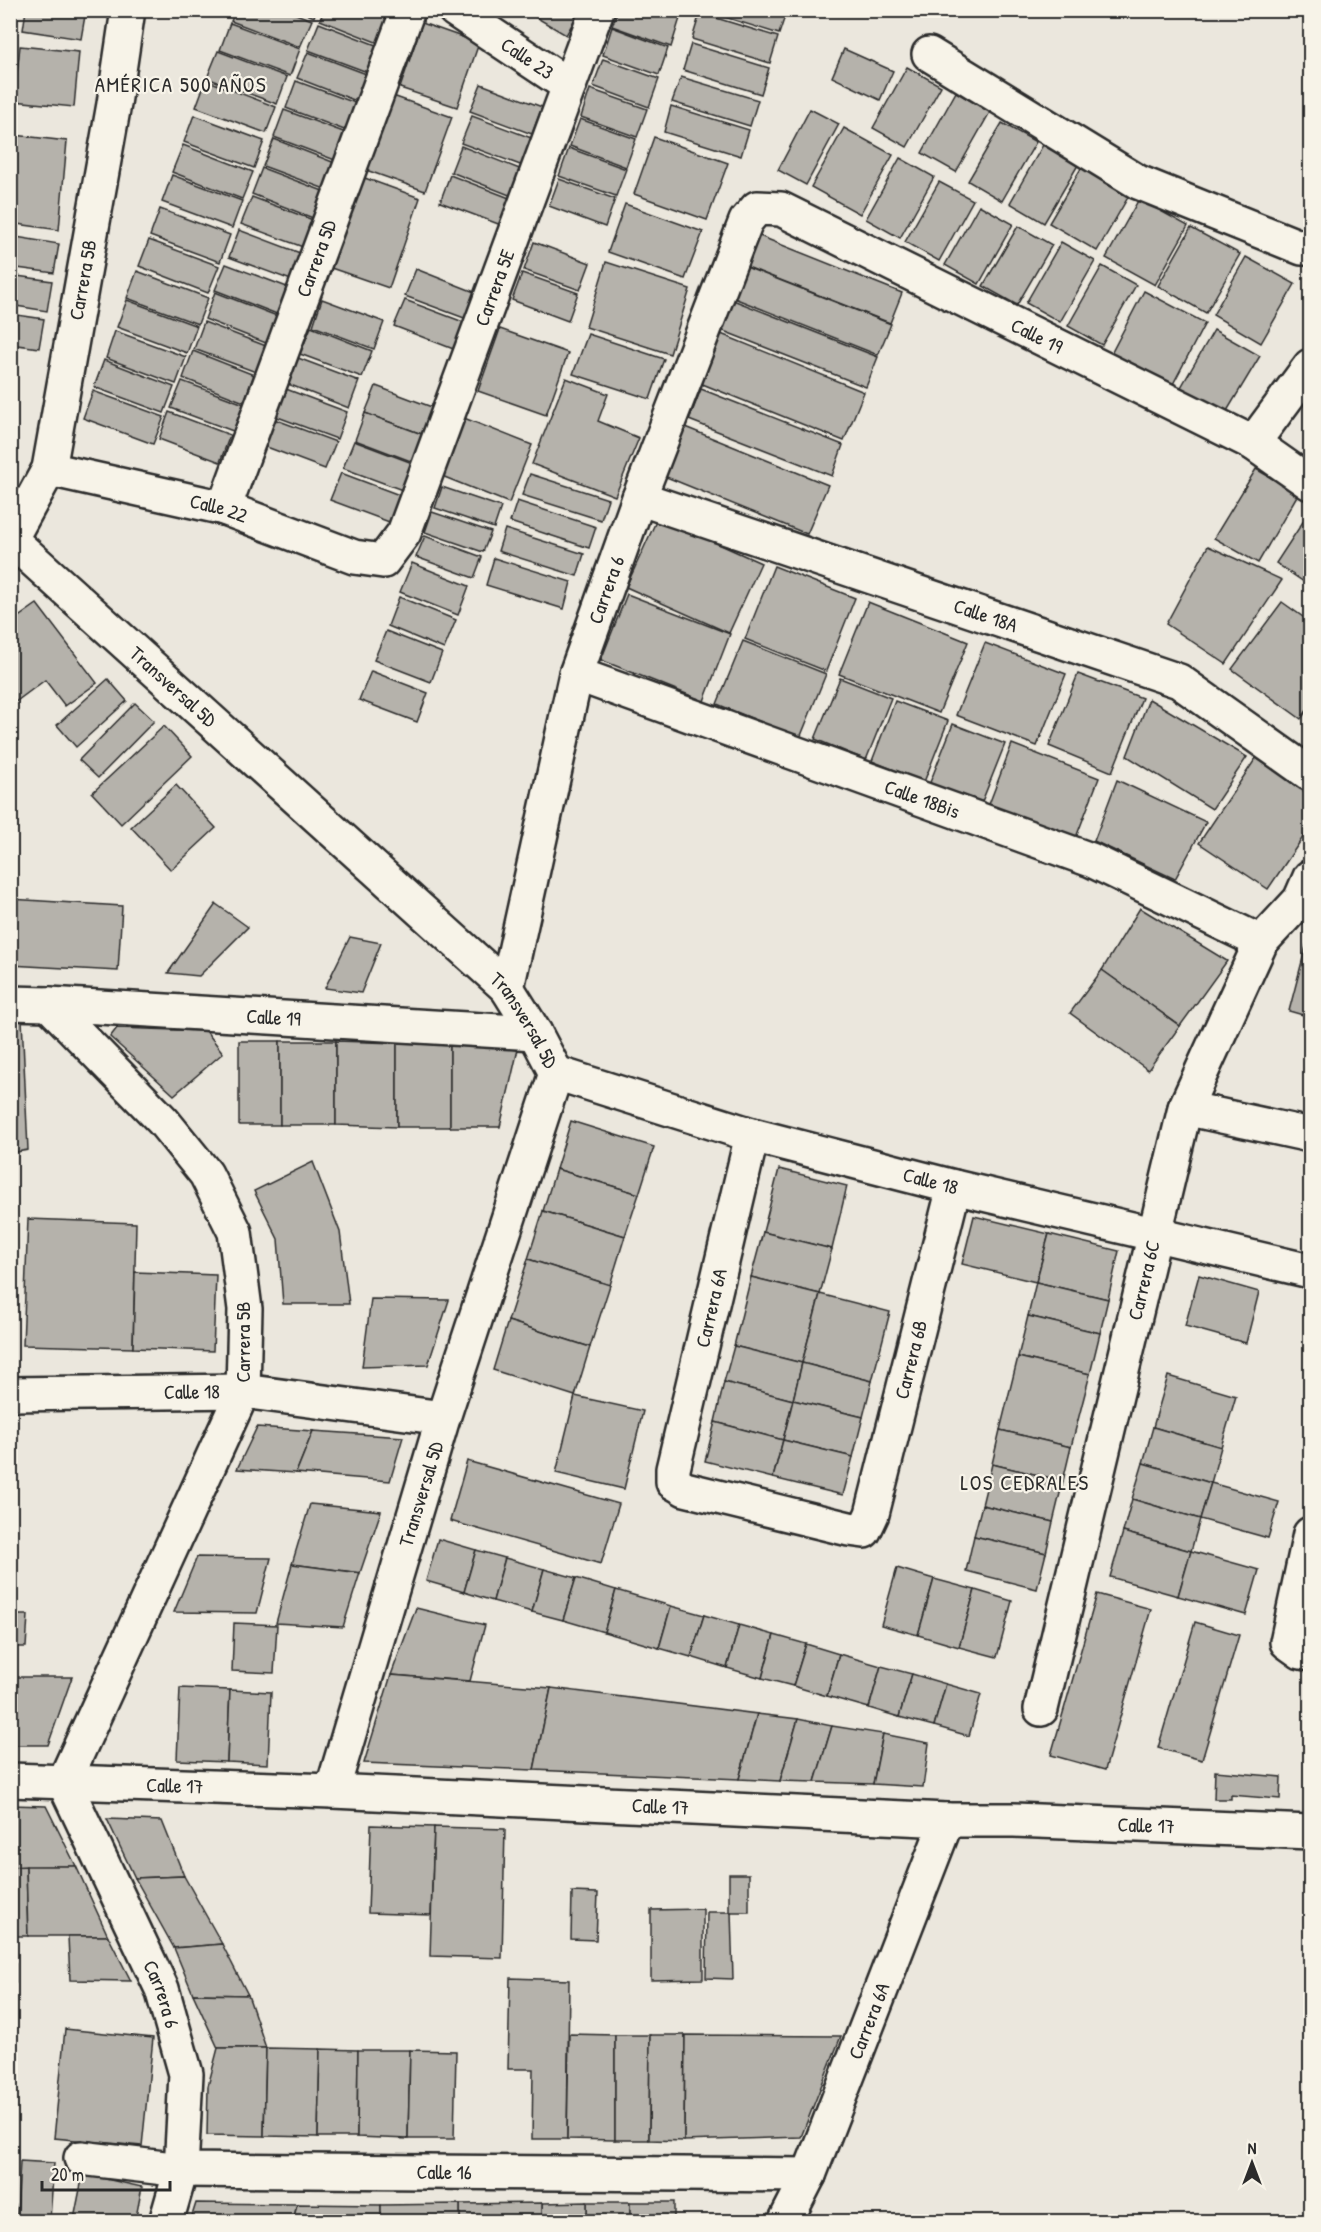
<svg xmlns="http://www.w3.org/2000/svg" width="1321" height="2232" font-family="'Patrick Hand',sans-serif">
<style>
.building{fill:#b5b2ab;stroke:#2b2b2b;stroke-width:1.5}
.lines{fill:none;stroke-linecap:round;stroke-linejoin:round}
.street-casing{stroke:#2b2b2b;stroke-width:38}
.street{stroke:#f7f3e8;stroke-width:33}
.labels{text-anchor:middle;stroke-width:4.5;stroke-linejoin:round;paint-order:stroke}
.street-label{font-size:20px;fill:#2b2b2b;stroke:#f7f3e8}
.neighbourhood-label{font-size:21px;letter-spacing:1.5px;fill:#2b2b2b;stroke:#f7f3e8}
</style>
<rect width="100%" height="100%" fill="#ebe7dd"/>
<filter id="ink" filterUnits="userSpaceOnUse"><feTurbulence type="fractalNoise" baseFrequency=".0167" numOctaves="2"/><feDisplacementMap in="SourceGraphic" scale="12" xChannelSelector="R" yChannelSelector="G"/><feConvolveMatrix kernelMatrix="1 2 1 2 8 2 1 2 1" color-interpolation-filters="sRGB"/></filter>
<g filter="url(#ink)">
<!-- building -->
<g class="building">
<polygon points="26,10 86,10 81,39 23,30"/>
<polygon points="236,10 285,10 312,20 300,47 231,21"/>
<polygon points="297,10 316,10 314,17"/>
<polygon points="324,10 373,10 391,18 381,44 320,20"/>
<polygon points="535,10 580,10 566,35 532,15"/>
<polygon points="618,10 669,10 681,15 671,47 612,26"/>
<polygon points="702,10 787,10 779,34"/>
<polygon points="700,13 778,37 770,63 692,39"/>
<polygon points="230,23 300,49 290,76 220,50"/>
<polygon points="319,23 381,47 370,73 308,50"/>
<polygon points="422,23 479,43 457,107 400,88"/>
<polygon points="612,27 668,48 659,75 603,55"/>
<polygon points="691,44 769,68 761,94 683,70"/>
<polygon points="20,46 79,52 74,107 14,101"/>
<polygon points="844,49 893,71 880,100 832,77"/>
<polygon points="218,51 287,77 277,104 207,78"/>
<polygon points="308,52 369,75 359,102 297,78"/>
<polygon points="603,59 659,79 649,107 593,86"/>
<polygon points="907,67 941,86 907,147 873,128"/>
<polygon points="681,77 758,100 750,126 672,102"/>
<polygon points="206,80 276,107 266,133 196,107"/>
<polygon points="296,81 358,104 347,131 286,108"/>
<polygon points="481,84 542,107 532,134 470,111"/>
<polygon points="590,89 647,109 637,137 581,117"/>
<polygon points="956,92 990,112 956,172 922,153"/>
<polygon points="393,96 452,117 425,191 366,170"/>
<polygon points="671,106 749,130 741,156 664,132"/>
<polygon points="810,109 839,124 806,185 778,170"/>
<polygon points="284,110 346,133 335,160 274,137"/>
<polygon points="194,115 264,141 254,168 184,142"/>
<polygon points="472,116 534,139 523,166 461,143"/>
<polygon points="580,119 636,139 626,167 570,146"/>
<polygon points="1002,123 1036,142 1002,201 968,181"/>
<polygon points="844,128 893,155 860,214 811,187"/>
<polygon points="14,135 67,141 59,230 10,223 10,166"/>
<polygon points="654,137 728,163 707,220 634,194"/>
<polygon points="274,139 335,163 325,189 263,166"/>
<polygon points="183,145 253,172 242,199 172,172"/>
<polygon points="1043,145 1078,165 1044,223 1010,203"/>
<polygon points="461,146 522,170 512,196 451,172"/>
<polygon points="569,148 626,169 616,196 559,176"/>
<polygon points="900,158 934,177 900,238 866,219"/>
<polygon points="1083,165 1131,192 1097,251 1049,223"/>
<polygon points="262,168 323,191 313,218 252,194"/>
<polygon points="172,175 242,201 232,228 162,202"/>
<polygon points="450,175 512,199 501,225 440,202"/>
<polygon points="362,177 420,198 389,288 331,268"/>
<polygon points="559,179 615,199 605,227 549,206"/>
<polygon points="939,182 973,200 939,261 905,242"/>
<polygon points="252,197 313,220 303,247 241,224"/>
<polygon points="1139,199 1188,226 1155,285 1106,258"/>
<polygon points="625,204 703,232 685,279 608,252"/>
<polygon points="979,205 1013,224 979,284 945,265"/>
<polygon points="160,209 230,235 220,262 150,236"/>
<polygon points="1018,226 1052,245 1017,305 983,286"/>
<polygon points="1191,228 1240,254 1206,313 1158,286"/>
<polygon points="239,230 300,253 291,280 229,257"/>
<polygon points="757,235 902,293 890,323 745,266"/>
<polygon points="10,236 59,244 54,273 10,267"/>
<polygon points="149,240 219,266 208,293 139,266"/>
<polygon points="534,242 590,263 580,290 524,270"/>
<polygon points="1061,242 1095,261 1060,322 1026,303"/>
<polygon points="1246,257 1295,284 1261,343 1213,315"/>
<polygon points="606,262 690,289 670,354 586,327"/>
<polygon points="226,264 287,287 277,314 215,290"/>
<polygon points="1102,266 1136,285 1102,345 1068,326"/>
<polygon points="746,267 891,324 878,355 734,298"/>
<polygon points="416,269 477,293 467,319 405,296"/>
<polygon points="137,271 208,298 198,324 127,298"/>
<polygon points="522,273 578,293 568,321 512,300"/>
<polygon points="10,275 52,281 47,311 10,305"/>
<polygon points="1144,291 1205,323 1172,386 1111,354"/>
<polygon points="215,292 277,316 266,343 205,319"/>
<polygon points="322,299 384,322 374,349 313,326"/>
<polygon points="127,300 197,326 187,353 117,327"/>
<polygon points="405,300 466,323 456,350 394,326"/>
<polygon points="733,300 878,357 866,387 721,330"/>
<polygon points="10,314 44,319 39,348 10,344"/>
<polygon points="204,322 266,346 256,372 194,349"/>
<polygon points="311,327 372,351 362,377 300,354"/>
<polygon points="500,329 568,353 546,415 478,391"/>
<polygon points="1214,330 1260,356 1224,416 1180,389"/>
<polygon points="115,331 186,357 176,384 106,358"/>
<polygon points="588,334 664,359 650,399 573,374"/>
<polygon points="721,334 864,392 844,441 700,383"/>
<polygon points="193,351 254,375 244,402 183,378"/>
<polygon points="298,358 359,381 349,408 288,384"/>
<polygon points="104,360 174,387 164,413 94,387"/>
<polygon points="566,378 608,394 598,421 639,438 615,496 532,464"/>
<polygon points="182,381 244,404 233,431 171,408"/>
<polygon points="376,386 437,409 427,436 365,413"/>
<polygon points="286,389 347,412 337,439 275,416"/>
<polygon points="701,389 843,445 832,476 689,420"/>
<polygon points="93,391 164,417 153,444 83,418"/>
<polygon points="169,412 230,435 220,462 159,439"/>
<polygon points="365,413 427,436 416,463 355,440"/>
<polygon points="464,418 532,445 509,503 442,476"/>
<polygon points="274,419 336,442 325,469 264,446"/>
<polygon points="685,427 828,485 807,534 664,476"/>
<polygon points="354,441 415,464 405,491 343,468"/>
<polygon points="1256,469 1298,494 1258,563 1214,538"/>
<polygon points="341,473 402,496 392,523 330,500"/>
<polygon points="530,474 608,499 601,520 522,495"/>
<polygon points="442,487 501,507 494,528 435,508"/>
<polygon points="517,501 596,527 589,548 510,522"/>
<polygon points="1310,511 1310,586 1276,563"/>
<polygon points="432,512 491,532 483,552 425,532"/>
<polygon points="658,517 761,563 729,633 626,587"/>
<polygon points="505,529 584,554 577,576 498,551"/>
<polygon points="425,536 482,557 474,578 416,557"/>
<polygon points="1208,546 1282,580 1226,664 1166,624"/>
<polygon points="494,558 571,582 564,609 486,585"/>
<polygon points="412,563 469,586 458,615 400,592"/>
<polygon points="774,566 855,598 826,671 745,639"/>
<polygon points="627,594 730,634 704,701 601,660"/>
<polygon points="399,597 456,620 444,649 388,626"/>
<polygon points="868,602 968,642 939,713 839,674"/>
<polygon points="1282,602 1310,622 1310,706 1301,719 1232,669"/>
<polygon points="37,604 97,683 65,706 45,680 10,706 10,623"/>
<polygon points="386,631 442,653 431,682 374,660"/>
<polygon points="743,641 826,674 800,738 717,704"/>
<polygon points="985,643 1066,674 1037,746 956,715"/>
<polygon points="371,671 428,693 417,722 359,700"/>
<polygon points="1078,674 1142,698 1112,772 1049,746"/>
<polygon points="840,678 891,698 866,760 815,739"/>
<polygon points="108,679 127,701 76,747 57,725"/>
<polygon points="1149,699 1247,757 1212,809 1127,756"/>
<polygon points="895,701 948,721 924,782 872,761"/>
<polygon points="135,703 154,721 98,778 79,760"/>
<polygon points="953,724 1005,744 981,804 929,785"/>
<polygon points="164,726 192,756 121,824 92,793"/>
<polygon points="1012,744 1099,778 1075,840 988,807"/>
<polygon points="1256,758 1310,794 1310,827 1268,889 1199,843"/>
<polygon points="1117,780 1206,822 1175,879 1094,841"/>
<polygon points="176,785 216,828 171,870 131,827"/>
<polygon points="10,899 122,906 118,971 10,965"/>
<polygon points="216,904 248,927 199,976 168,973"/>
<polygon points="1140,908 1227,961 1180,1026 1102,970"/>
<polygon points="1310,931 1310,1017 1289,1011"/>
<polygon points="350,937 381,943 361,993 325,988"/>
<polygon points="1102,970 1180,1026 1148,1070 1070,1013"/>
<polygon points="10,1019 22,1019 28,1150 10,1153"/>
<polygon points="117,1028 206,1031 223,1053 174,1095 110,1037"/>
<rect x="239" y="1041" width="41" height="84"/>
<rect x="280" y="1041" width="56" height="84"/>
<polygon points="336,1041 397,1043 397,1127 336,1125"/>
<rect x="397" y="1043" width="53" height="84"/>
<polygon points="450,1043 519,1045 500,1127 450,1127"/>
<polygon points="571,1121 654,1147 639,1194 556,1169"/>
<polygon points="313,1162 340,1232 349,1304 283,1304 278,1239 254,1191"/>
<polygon points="556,1169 639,1194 625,1236 543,1211"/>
<polygon points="779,1169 847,1186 832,1249 763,1232"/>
<polygon points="543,1211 625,1236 610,1285 528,1259"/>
<polygon points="974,1216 1049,1234 1036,1282 962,1264"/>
<polygon points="28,1219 136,1223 133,1348 23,1345"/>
<polygon points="763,1232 832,1249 820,1294 751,1277"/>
<polygon points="1049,1234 1119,1251 1108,1299 1036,1282"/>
<polygon points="528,1259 610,1285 590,1347 508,1321"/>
<polygon points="135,1272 216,1275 213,1351 133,1348"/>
<polygon points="1199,1275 1259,1292 1246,1343 1185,1326"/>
<polygon points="751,1277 820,1294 802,1363 734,1346"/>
<polygon points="1036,1282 1108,1299 1100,1333 1028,1316"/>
<polygon points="820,1294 890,1312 872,1381 802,1363"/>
<polygon points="371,1299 449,1300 428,1365 362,1367"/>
<polygon points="1028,1316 1100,1333 1090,1374 1018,1357"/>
<polygon points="508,1321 590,1347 575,1396 493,1370"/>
<polygon points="734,1346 802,1363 793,1400 724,1382"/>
<polygon points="1018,1357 1090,1374 1071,1447 1000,1430"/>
<polygon points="802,1363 872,1381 863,1417 793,1400"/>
<polygon points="1168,1376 1236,1396 1221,1447 1153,1427"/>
<polygon points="724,1382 793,1400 783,1440 715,1422"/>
<polygon points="575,1396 643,1411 624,1489 556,1473"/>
<polygon points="793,1400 863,1417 853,1457 783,1440"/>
<polygon points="715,1422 783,1440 773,1478 705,1461"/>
<polygon points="257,1427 313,1431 296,1473 237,1469"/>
<polygon points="1153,1427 1221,1447 1211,1483 1143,1463"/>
<polygon points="1000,1430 1071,1447 1063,1481 992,1464"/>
<polygon points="313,1431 403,1437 390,1481 296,1473"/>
<polygon points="783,1440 853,1457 843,1495 773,1478"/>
<polygon points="467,1461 619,1504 601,1564 450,1521"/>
<polygon points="1143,1463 1211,1483 1200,1519 1132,1499"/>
<polygon points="992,1464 1063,1481 1053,1522 982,1505"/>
<polygon points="1211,1483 1279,1502 1268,1538 1200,1519"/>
<polygon points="1132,1499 1200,1519 1191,1551 1123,1532"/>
<polygon points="310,1504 381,1511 360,1573 292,1564"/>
<polygon points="982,1505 1053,1522 1046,1553 974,1536"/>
<polygon points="1123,1532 1191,1551 1178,1596 1110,1577"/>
<polygon points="974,1536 1046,1553 1037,1589 966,1571"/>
<polygon points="438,1539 476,1550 464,1592 426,1581"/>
<polygon points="476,1550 505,1558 493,1601 464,1592"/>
<polygon points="1191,1551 1259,1570 1246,1615 1178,1596"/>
<polygon points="197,1557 271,1558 257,1613 174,1612"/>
<polygon points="505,1558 544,1569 532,1612 493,1601"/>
<polygon points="292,1564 360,1573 343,1627 276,1623"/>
<polygon points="897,1568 934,1579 918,1635 881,1625"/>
<polygon points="544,1569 576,1578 563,1620 532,1612"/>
<polygon points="576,1578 616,1590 604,1632 563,1620"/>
<polygon points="934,1579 975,1590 959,1647 918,1635"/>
<polygon points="616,1590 671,1606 659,1648 604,1632"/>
<polygon points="975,1590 1012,1601 997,1657 959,1647"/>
<polygon points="1097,1594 1151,1609 1105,1770 1051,1755"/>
<polygon points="671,1606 704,1615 691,1657 659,1648"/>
<polygon points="416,1608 485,1625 470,1681 391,1675"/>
<polygon points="10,1615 28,1615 26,1647 10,1647"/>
<polygon points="704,1615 739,1625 727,1668 691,1657"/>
<polygon points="1195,1622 1239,1635 1202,1760 1158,1748"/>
<polygon points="234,1623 277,1625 274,1673 232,1671"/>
<polygon points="739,1625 774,1635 762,1678 727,1668"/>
<polygon points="774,1635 806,1644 793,1686 762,1678"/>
<polygon points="806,1644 839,1654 827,1696 793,1686"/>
<polygon points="839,1654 881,1666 869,1708 827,1696"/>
<polygon points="881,1666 912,1674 899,1717 869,1708"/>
<polygon points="912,1674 946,1684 934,1726 899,1717"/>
<polygon points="391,1675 551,1688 534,1770 364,1763"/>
<polygon points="10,1677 13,1677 12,1745 10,1745"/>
<polygon points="13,1677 72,1677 48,1745 12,1745"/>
<polygon points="946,1684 981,1694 969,1736 934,1726"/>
<polygon points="180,1688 230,1690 227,1762 177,1760"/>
<polygon points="551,1688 757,1714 739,1779 534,1770"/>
<polygon points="230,1690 271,1692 268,1764 227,1762"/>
<polygon points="757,1714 798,1719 780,1781 739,1779"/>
<polygon points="798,1719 832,1726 815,1782 780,1781"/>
<polygon points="832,1726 883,1734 873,1784 815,1782"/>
<polygon points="883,1734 929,1743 923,1787 873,1784"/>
<polygon points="1215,1771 1281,1777 1280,1799 1231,1795 1231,1799 1214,1799"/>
<polygon points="10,1805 46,1806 76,1866 10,1867"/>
<polygon points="107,1819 162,1821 184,1876 135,1878"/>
<polygon points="371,1825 434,1827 431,1915 368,1913"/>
<polygon points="434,1827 505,1829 502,1958 430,1956"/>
<polygon points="26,1866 28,1936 10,1936 10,1867"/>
<polygon points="26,1866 76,1866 108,1936 28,1936"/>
<rect x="729" y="1874" width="20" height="38"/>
<polygon points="184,1876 222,1944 174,1948 135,1878"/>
<polygon points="572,1892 598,1893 596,1940 571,1939"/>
<polygon points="703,1909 703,1979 651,1980 651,1910"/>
<polygon points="707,1912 731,1912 733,1979 706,1978"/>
<polygon points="68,1936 108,1936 131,1981 70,1980"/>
<polygon points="222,1944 248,1995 193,1994 174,1948"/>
<rect x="10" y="1945" width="5" height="38"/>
<polygon points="510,1978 569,1980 567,2139 532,2139 533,2069 508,2069"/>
<polygon points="193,1994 248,1995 266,2048 218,2048"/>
<polygon points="65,2029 153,2038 142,2146 54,2138"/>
<polygon points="569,2034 615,2035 615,2140 567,2139"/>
<polygon points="615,2035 650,2035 649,2140 615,2140"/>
<polygon points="650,2035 685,2035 684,2141 649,2140"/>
<polygon points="685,2035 841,2036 801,2137 684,2141"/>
<polygon points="218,2048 266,2048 264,2136 207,2135 208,2086"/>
<polygon points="266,2048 320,2049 318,2137 264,2136"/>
<polygon points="320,2049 358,2050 357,2137 318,2137"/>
<polygon points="358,2050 410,2050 408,2139 357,2137"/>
<polygon points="410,2050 456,2051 454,2139 408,2139"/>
<polygon points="20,2161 54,2163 50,2219 17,2216"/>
<polygon points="83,2174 142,2187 135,2222 88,2222 74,2219"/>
<rect x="587" y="2202" width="43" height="20"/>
<polygon points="587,2202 587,2222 542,2222 542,2203"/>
<rect x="630" y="2202" width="44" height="20"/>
<polygon points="196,2203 297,2204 293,2222 190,2222"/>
<polygon points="542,2203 542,2222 460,2222 460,2204"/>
<polygon points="297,2204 381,2205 381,2222 293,2222"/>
<polygon points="460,2204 460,2222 381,2222 381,2205"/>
</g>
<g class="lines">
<!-- street casing -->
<g class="street-casing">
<g id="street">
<path id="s1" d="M 455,10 L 569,86"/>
<polyline points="929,54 1138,182 1302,248 1310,248"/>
<polyline points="1253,443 1310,366"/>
<path id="s2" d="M 49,469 L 224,508 L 354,557 L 383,561 L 404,533 L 597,10"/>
<path id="s3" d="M 639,498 L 1179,681 L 1310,774"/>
<path id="s4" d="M 224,508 L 408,10"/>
<path id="s5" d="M 10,539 L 507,988 L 535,1033 L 556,1073 L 443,1418 L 332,1791"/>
<path id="s6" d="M 10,540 L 49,469 L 114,104 L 128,10"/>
<path id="s7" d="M 576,674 L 1091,860 L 1261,942"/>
<path id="s8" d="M 507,988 L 576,674 L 639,498 L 746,221 L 757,208 L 781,209 L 1253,443 L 1310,483"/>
<path id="s9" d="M 10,1003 L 49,1004 L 535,1033"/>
<path id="s10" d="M 49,1004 L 163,1121 L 206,1174 L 235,1232 L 245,1309 L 243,1391 L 64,1782 L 162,1989 L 186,2074 L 181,2170 L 166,2222"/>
<path id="s11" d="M 556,1073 L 752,1135 L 954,1187 L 1310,1271"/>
<polyline points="1185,1108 1310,1135"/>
<path id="s12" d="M 752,1135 L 673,1469 L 673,1482 L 685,1489 L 849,1529 L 864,1531 L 872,1514 L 954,1187"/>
<path id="s13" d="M 10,1394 L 243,1391 L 443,1418"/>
<polyline points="1310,1534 1287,1642 1301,1652 1310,1654"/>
<path id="s14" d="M 1041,1709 L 1185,1108 L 1261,942 L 1300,900 L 1310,877"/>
<path id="s15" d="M 10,1780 L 332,1791 L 947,1820 L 1014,1820 L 1310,1832"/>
<path id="s16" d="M 81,2158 L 181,2170 L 809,2175"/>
<path id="s17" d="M 785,2222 L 809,2175 L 947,1820"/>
</g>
</g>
<!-- street -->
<use href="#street" class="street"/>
</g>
</g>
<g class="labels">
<!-- street labels -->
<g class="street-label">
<text dy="7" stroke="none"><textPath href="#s1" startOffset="87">Calle 23</textPath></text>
<text dy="7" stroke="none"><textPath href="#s4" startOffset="266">Carrera 5D</textPath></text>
<text dy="7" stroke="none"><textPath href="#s6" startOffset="273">Carrera 5B</textPath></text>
<text dy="7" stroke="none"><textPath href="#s2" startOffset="644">Carrera 5E</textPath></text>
<text dy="7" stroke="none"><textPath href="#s8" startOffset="1132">Calle 19</textPath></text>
<text dy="7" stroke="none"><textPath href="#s2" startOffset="174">Calle 22</textPath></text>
<text dy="7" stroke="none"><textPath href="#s8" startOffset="411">Carrera 6</textPath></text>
<text dy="7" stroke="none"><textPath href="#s3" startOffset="366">Calle 18A</textPath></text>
<text dy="7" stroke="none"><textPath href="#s5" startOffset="220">Transversal 5D</textPath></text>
<text dy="7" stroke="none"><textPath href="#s7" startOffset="368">Calle 18Bis</textPath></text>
<text dy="7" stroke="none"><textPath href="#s9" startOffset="264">Calle 19</textPath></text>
<text dy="7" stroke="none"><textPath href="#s5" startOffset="706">Transversal 5D</textPath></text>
<text dy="7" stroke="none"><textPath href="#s11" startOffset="390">Calle 18</textPath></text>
<text dy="7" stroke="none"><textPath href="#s14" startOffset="441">Carrera 6C</textPath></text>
<text transform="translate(711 1308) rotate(-77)" y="7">Carrera 6A</text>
<text transform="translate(243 1342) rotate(-90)" y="7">Carrera 5B</text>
<text dy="7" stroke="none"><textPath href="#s12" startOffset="732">Carrera 6B</textPath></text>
<text dy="7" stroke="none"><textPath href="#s13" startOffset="182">Calle 18</textPath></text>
<text transform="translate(421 1494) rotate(-73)" y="7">Transversal 5D</text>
<text dy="7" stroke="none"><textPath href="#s15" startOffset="165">Calle 17</textPath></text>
<text dy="7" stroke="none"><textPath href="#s15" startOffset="651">Calle 17</textPath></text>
<text dy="7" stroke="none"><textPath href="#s15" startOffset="1137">Calle 17</textPath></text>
<text dy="7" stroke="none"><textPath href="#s10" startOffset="1120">Carrera 6</textPath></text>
<text dy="7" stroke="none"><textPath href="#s17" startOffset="218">Carrera 6A</textPath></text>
<text dy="7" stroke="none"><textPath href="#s16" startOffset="364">Calle 16</textPath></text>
</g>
<!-- neighbourhood labels -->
<g class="neighbourhood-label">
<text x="181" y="92">AMÉRICA 500 AÑOS</text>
<text x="1025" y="1490">LOS CEDRALES</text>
</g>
</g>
<!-- margin -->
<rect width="1321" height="2232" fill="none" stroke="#f7f3e8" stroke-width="36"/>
<rect x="18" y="18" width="1285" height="2196" fill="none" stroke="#2b2b2b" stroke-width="2" filter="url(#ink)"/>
<!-- north arrow -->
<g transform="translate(1252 2163)" stroke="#f7f3e8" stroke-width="4.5" paint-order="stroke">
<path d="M0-4.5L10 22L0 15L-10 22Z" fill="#2b2b2b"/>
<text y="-9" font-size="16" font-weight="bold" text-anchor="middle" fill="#2b2b2b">N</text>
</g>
<!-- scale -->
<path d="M42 2181v9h128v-9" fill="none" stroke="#2b2b2b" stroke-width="3"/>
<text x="51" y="2181" font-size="18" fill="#2b2b2b" stroke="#f7f3e8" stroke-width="4.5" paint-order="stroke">20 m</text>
</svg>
